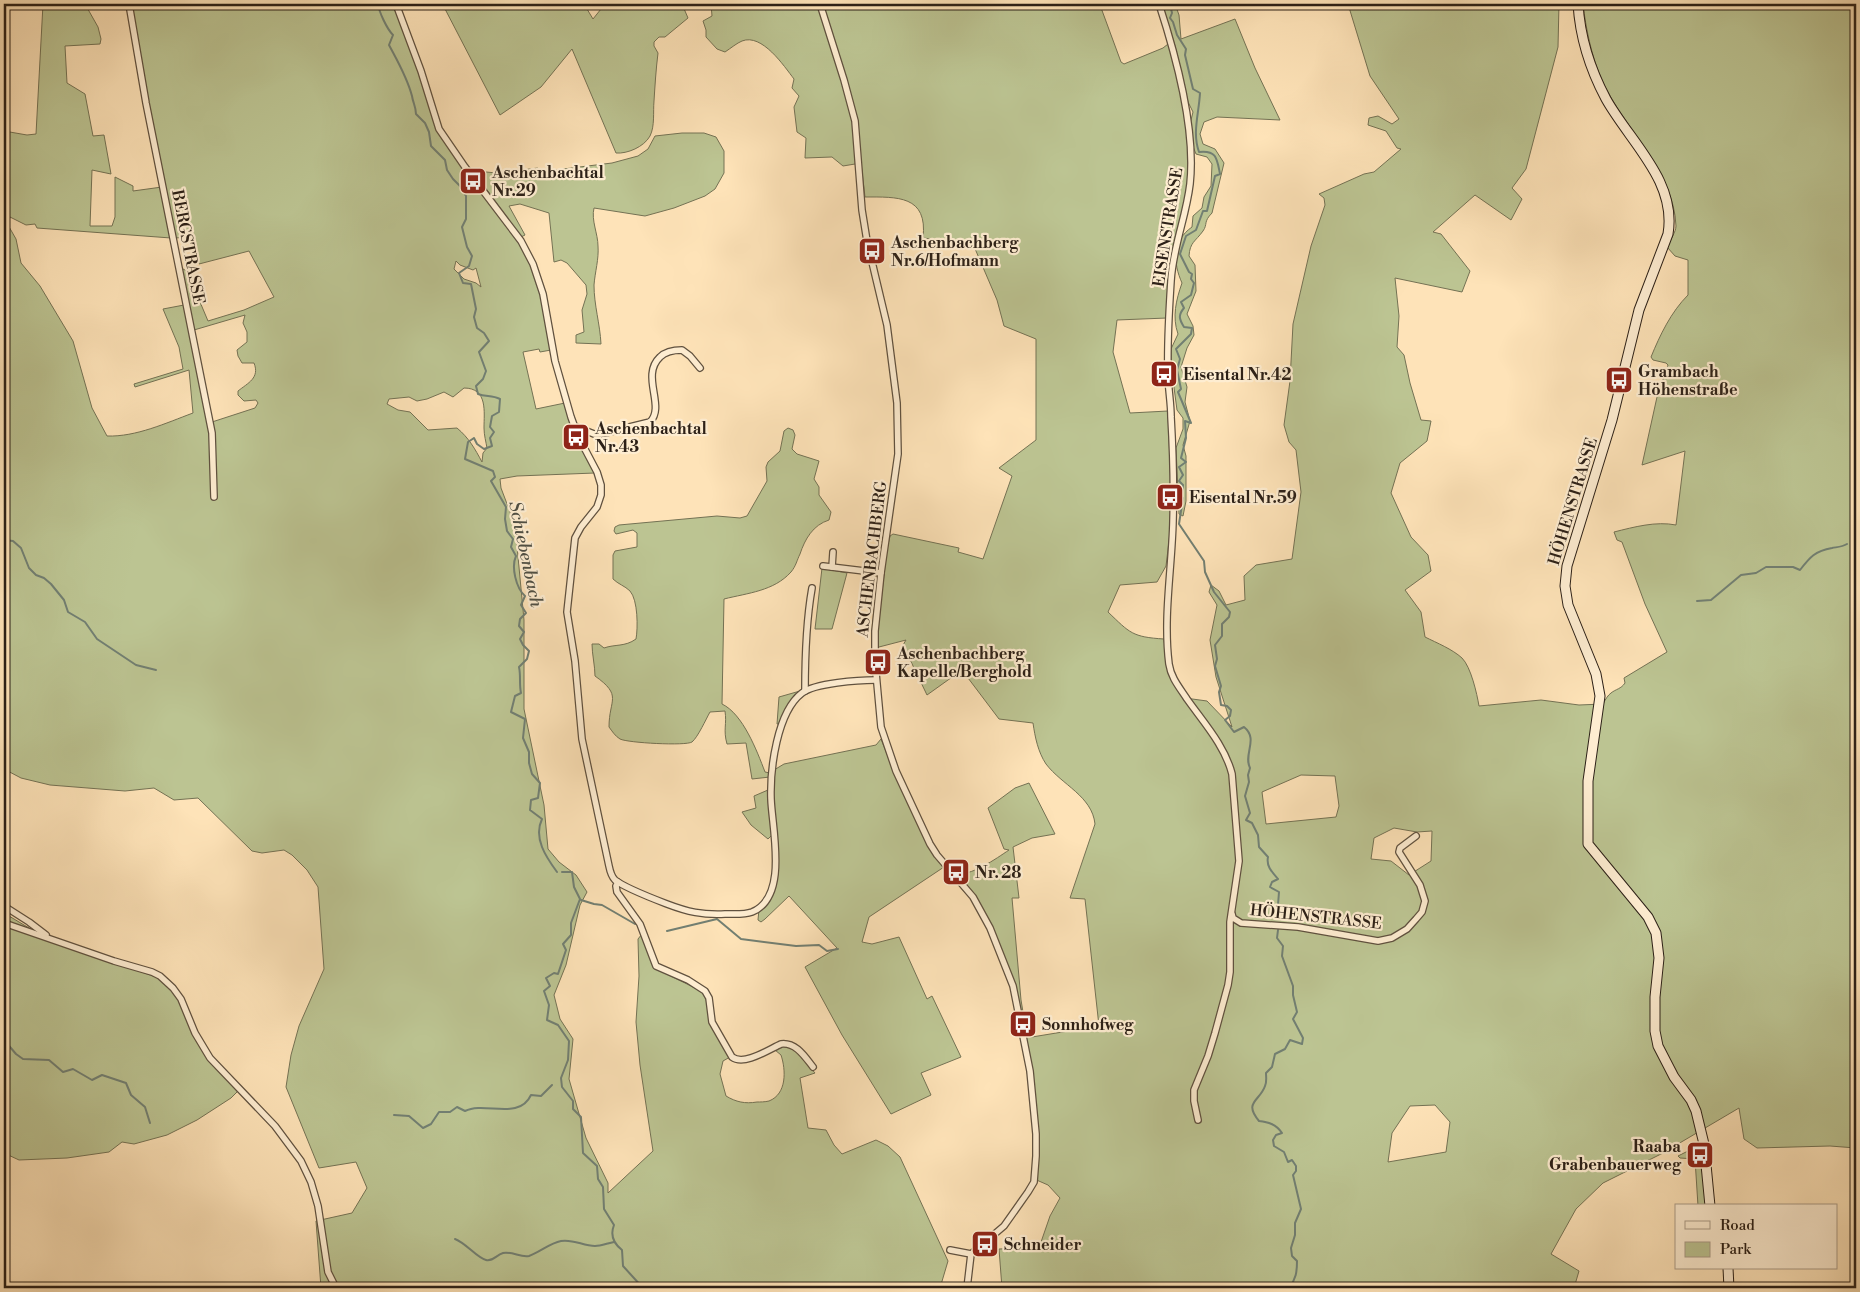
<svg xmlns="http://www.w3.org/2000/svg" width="1860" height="1292" font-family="'Libre Bodoni',serif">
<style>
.green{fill:#bcc492;stroke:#747254;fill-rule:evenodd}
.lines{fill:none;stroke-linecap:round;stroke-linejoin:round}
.stream{stroke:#727f72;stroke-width:2}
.street-casing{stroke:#60513f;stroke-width:8}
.secondary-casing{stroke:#2c2017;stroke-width:11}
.street{stroke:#feedd1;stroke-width:5.5}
.secondary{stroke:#feedd1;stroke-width:9}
.labels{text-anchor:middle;stroke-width:4.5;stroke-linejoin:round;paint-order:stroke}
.poi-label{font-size:16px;font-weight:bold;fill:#2c2017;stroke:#feedd1;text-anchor:start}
.street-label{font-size:16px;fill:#2c2017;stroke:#feedd1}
.water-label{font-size:18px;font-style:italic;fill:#4f4f44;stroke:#feedd1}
</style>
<rect width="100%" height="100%" fill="#fee3b8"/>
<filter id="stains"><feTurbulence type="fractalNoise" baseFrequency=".004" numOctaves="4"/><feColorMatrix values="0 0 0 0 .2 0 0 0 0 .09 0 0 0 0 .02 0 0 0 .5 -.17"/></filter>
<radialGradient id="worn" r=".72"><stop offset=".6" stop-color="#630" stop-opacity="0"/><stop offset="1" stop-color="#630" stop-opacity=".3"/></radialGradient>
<!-- green -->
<g class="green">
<path d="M 43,4 L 85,4 L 98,27 L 101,39 L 100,44 L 65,46 L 67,83 L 85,94 L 93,136 L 104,135 L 111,174 L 92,170 L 90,226 L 112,226 L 115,217 L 115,177 L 133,186 L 133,191 L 162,187 L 171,238 L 37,228 L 35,224 L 26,225 L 10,217 L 8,225 L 16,239 L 21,263 L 40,286 L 73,341 L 92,408 L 107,436 C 136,437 166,423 193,413 L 189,370 L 135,387 L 134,384 L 183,369 L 179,347 L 163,309 L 184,305 L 212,422 L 255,408 L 258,403 L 256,400 L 244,401 L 238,395 L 238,391 C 248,383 260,378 254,363 L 242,363 L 238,356 L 237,350 L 247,342 L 247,332 L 243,323 L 245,315 L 194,330 L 181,268 L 187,271 L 208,321 L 244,310 L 274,297 L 249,251 L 199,264 L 191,237 L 175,238 L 148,103 L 132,4 L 394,4 L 419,72 L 437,130 L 524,249 L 538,283 L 551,350 L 540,352 L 539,349 L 523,352 L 536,409 L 565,403 L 595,473 L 517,476 L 500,479 L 501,488 L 515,525 L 524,620 L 524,709 L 544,805 L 548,849 L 559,862 L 576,875 L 587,892 L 580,905 L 566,965 L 554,995 L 560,1019 L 573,1039 L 569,1079 L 586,1138 L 608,1183 L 608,1193 L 653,1151 L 640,1065 L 636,1022 L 639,976 L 638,939 L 642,934 L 657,969 L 705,993 L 709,1015 L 730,1057 L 723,1061 L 720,1074 L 726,1096 C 736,1102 745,1104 757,1102 C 760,1102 765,1102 769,1101 C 787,1094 786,1070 781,1055 L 775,1050 L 783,1045 L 794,1049 L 815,1073 L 800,1078 L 808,1128 L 826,1130 L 834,1145 L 842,1154 L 876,1140 L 888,1146 L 900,1157 L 948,1261 L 940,1288 L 321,1288 L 316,1221 L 352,1213 L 367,1188 L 356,1162 L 319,1168 L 286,1087 L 291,1055 L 299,1026 L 324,969 L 318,887 L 307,870 L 292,855 L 284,850 L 262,853 L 252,851 L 198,798 L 174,800 L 154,788 L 125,791 L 50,785 L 21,778 L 4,769 L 4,131 L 27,135 L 36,134 ZM 456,261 L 460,265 L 473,270 L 476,268 L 481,287 L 476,283 L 464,279 L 454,269 ZM 464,388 C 488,388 484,412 484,428 C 484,435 486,442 487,448 L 483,453 L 482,462 C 475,449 469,438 457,428 L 428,430 L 410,412 L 398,410 L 387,404 L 389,399 L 409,397 L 417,401 L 427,399 L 444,392 L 453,397 Z"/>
<path d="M 449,4 L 584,4 L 593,19 L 605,4 L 682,4 L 688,18 L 665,37 L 659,37 L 654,42 L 654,46 L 658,53 C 656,69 655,85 654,101 C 653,112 655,126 650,136 C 644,147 627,154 616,153 L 572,49 L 541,87 L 500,115 L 444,7 Z"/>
<path d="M 711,4 L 1102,4 L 1100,5 L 1121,62 L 1124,64 L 1163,48 L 1168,44 L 1172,50 C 1180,93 1191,138 1188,182 C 1187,206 1178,227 1173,250 C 1167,272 1168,296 1167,318 L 1117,320 L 1113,352 L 1130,413 L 1168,411 L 1172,516 L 1166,566 L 1157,582 L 1120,585 L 1108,612 C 1130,633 1132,637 1164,639 C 1167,666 1168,676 1185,698 L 1207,701 L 1232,727 L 1216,677 L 1210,640 L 1217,605 L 1209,592 L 1211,585 L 1219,591 L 1226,605 L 1245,600 L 1244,576 L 1256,565 L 1292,559 L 1301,492 L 1296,450 L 1289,442 L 1284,425 L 1290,381 L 1293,324 L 1311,246 L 1325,205 L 1324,198 L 1319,194 L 1364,174 L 1374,172 L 1401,149 L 1397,148 L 1386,131 L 1368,125 L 1369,118 L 1378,116 L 1392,124 L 1399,119 L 1370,76 L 1348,4 L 1559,4 L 1558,47 L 1526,169 L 1512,188 L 1522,199 L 1511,220 L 1475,195 L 1433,232 L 1441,234 L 1470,271 L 1462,292 L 1395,278 L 1399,316 L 1397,347 L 1404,355 L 1410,383 L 1421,420 L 1431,421 L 1427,441 L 1400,463 L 1391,493 L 1411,537 L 1428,555 L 1431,571 L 1405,590 L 1421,612 L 1425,637 C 1437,643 1452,649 1462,658 C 1471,667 1477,694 1479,706 L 1541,700 L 1579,705 L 1603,704 C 1605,700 1608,695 1611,693 C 1616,689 1621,689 1625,683 L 1624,678 L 1667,652 L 1645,604 L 1622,542 L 1617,540 L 1614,532 C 1634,527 1656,521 1676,525 L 1685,451 L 1642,465 L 1657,397 L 1668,365 L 1666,363 L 1653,360 L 1651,357 C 1660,335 1671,312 1688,295 L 1688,260 L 1675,256 L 1667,247 C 1670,240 1676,232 1676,226 C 1674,170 1622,127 1601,78 C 1591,54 1586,29 1583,4 L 1856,4 L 1856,1148 L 1830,1146 L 1757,1148 L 1744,1139 L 1739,1108 L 1661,1154 L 1603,1183 L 1576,1209 L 1551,1254 L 1579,1271 L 1574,1288 L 1002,1288 L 999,1249 L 1025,1248 L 1040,1245 L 1050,1216 L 1060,1198 L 1048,1185 L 1032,1178 L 1034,1134 L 1031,1099 L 1025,1057 L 1012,992 L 988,929 L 971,899 L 950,876 L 955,873 C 969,878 997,858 1009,850 L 1004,849 L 988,808 L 1015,788 L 1029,783 L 1055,834 L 1032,838 L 1013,847 L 1019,898 L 1012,898 L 1021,1000 L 1027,1036 L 1032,1037 L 1099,1026 L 1085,899 L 1070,898 L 1095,824 C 1092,796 1062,785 1046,764 C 1038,752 1035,737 1033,723 L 999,719 L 962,670 L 927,695 L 903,645 L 906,640 L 879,647 L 876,644 L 887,549 L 890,536 L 893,534 L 959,548 L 958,552 L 983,559 L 1012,476 L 999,468 L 1036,440 L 1036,339 L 1004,326 L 997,300 L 973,244 L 923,238 C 928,195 897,197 865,197 L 861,163 L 843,166 L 832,157 L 805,158 L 806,138 L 797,132 L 794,107 L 799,96 L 792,88 L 794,79 C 784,66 762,33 742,41 C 737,43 731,48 725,52 L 717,49 L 706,37 L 706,30 L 703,21 L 712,16 ZM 1301,775 L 1335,776 L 1339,806 L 1336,817 L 1266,824 L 1262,792 ZM 1394,828 L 1417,832 L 1432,831 L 1431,861 L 1409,875 L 1391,861 L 1371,859 L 1374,838 ZM 1435,1105 L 1450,1122 L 1446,1152 L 1388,1162 L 1392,1133 L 1410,1106 Z"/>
<path d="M 1162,4 L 1175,4 L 1179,15 L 1181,39 L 1235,19 L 1255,68 L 1280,120 L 1217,117 L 1204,122 L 1200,134 L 1203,144 L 1215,149 L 1224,163 L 1212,213 C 1203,222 1208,224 1203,231 C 1195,242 1190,242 1189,256 L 1195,265 L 1196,291 L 1187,314 L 1193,326 L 1194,335 L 1187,348 L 1181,367 L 1187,387 L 1185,402 L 1190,421 L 1183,445 L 1186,456 L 1186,501 L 1183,516 L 1179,514 L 1176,448 L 1183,429 L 1183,418 L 1177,410 L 1171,365 L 1171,349 L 1178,334 C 1172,317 1176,300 1182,283 C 1173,263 1172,241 1192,227 L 1193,216 L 1202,208 L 1204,197 L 1211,186 L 1212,164 L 1207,157 L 1196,154 L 1192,144 L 1190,124 L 1193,112 L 1188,102 L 1175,46 Z"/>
<path d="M 682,133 L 704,133 L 716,137 L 724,151 L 724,173 L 715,189 L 705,196 L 674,208 L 645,216 L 594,208 C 591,220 598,234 598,246 C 599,259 595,272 594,285 C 594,305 600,324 601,344 L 576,343 L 576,335 L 584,332 L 582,310 L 587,294 L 586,285 L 567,263 L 561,260 L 554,262 L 549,213 L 520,204 L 509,206 L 525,235 L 521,237 L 474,172 L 475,171 L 497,173 L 538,168 L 539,172 L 612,163 L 638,156 L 648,149 L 655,136 Z"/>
<path d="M 788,428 L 793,430 L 795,435 L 792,449 L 797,454 L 819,461 L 814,479 L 819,487 L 819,495 L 831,512 L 829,520 C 813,525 805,539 800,554 C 797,560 796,566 791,572 C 774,591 748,593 724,599 L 722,704 C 743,714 757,751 765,772 L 770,773 L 770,777 L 752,779 L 746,743 L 727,744 C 723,730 727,724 725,711 L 710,712 C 706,719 698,737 692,742 C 686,746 628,743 620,739 C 615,736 612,731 609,727 C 609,699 623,696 595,676 C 595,666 592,654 592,644 L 599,644 L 604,648 C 615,644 625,647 636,639 C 638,628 638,600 630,591 C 625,586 618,584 613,579 L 613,555 L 615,551 L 637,547 L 637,533 L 633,530 L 616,534 L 614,531 L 615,527 L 619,525 L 717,516 L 740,518 L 747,516 L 767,481 L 766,467 L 768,462 L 780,451 L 784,431 Z"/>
<polygon points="822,568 847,573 832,629 815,629"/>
<polygon points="800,691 780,724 777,724 779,697"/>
<polygon points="881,739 894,772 935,857 944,867 869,917 862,942 872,944 899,937 927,999 932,996 961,1057 921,1073 931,1095 891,1114 842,1035 805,967 837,948 789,896 765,919 761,922 758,920 759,909 774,887 773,805 774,770 784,764 876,745"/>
<polygon points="768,790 772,835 768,839 751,825 742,812 756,808 754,796"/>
<polygon points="4,913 29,928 28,933 159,978 176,995 194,1034 238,1091 231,1098 197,1120 167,1135 134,1144 122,1142 109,1152 67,1158 19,1160 4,1153"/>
<polygon points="1698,1146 1701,1149 1708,1206 1698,1206 1695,1159 1680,1158 1678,1156"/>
</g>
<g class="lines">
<!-- stream -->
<g class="stream">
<path d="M 378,4 C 379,12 387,29 393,35 L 389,45 C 398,62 407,77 412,96 C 413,103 416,107 416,114 L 425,123 L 429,132 L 431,146 L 445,160 L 447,170 L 453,179 L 460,186 L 466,196 L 466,219 L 462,227 L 467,247 L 472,256 L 469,266 L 459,273 L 463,283 L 471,284 L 476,309 L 474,317 L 477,328 L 484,333 L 489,341 L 479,352 L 486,371 L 483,379 L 476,386 L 478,394 C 486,397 492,395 500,399 L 499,412 L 492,416 L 490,427 L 494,432 L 490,438 L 492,446 L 484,449 L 477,444 L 474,438 L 468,442 L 465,459 L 493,471 L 495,477 L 491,481 L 506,507 L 505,519 L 507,531 L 513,539 L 511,547 L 516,556 C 511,567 516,588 525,596 L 521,605 L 526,613 L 520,619 L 519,626 L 524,632 L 520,639 L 523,645 L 529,651 L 527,659 L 519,667 C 521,676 519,684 521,693 L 515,696 L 511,712 L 525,719 L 523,738 L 529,752 L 529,763 L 532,774 L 540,783 L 538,798 L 531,800 L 530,810 L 542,819 C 533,838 546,857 557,872"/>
<path d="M 1170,4 L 1172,13 L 1170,18 L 1173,22 L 1177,35 L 1186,49 L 1185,55 L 1193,89 L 1200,93 C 1199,113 1192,133 1199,152 C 1217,150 1217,159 1220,174 L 1215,176 L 1207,211 L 1203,211 L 1196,230 L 1186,236 L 1180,254 L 1189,272 L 1192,274 L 1191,279 L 1194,283 L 1191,295 L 1181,302 L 1184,308 C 1178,315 1179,319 1184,327 L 1192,328 L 1191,334 L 1176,349 L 1180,359 L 1177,370 L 1181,389 L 1178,392 L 1191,423 L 1185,421 L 1186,438 L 1181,458 L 1186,462 L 1179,467 L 1183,475 L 1179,481 L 1183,485 L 1182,492 L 1179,493 L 1183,498 L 1179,524 L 1204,561 L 1205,572 L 1214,592 L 1230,612 L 1229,617 L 1222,624 L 1222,636 L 1215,645 L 1217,659 L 1215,666 L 1221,686 L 1219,692 L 1221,705 L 1227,706 L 1231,710 L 1230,716 L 1225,720 L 1234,732 L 1244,727 C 1259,739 1243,754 1250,768 L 1248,775 L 1249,782 L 1245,796 L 1250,813 L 1246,820 L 1252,823 L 1258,835 L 1259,847 L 1268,857 C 1266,866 1272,872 1278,879 L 1272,882 L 1270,887 L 1279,892 L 1278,905 L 1274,908 L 1279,919"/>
<polyline points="4,540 13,541 21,548 29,568 36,575 44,578 51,584 64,600 68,612 85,622 97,639 136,665 156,670"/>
<polyline points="1855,540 1856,539"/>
<path d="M 1697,601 L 1711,600 L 1741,575 L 1756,573 L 1766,567 L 1793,567 L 1800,570 C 1810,557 1815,551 1832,548 C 1837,547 1842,547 1847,544"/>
<path d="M 562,872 L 572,872 L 574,887 L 580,899 L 571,923 L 571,935 L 563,944 L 566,950 L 558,974 L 554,973 L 546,978 L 550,986 L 544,991 L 549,1005 L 547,1020 L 558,1025 L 569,1041 L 568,1060 L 561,1078 L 562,1087 L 573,1101 L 573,1109 L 581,1117 L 583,1153 L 597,1166 L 598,1179 L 603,1187 L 604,1209 L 614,1225 C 610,1235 613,1243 622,1250 L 623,1266 L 643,1288"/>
<polyline points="581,900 594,904 602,905 635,924"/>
<path d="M 1278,930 L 1277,938 L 1283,946 L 1282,956 L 1293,986 L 1293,995 L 1297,1012 L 1293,1019 L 1303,1038 L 1302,1044 L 1290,1040 L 1285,1049 L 1275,1054 L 1272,1067 L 1266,1073 C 1266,1077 1267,1082 1265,1086 C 1260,1101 1243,1102 1259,1121 C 1268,1122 1276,1124 1282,1133 L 1276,1135 L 1273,1140 L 1274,1146 L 1284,1152 L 1288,1162 L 1292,1160 L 1296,1166 L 1296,1171 L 1293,1175 L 1301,1209 L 1295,1223 L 1295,1235 L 1291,1248 L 1292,1256 L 1297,1261 C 1297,1272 1296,1279 1289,1288"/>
<polyline points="667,931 717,919 741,939 796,946 819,945 827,951 838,949"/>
<polyline points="4,1040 16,1054 23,1059 49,1060 63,1072 73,1069 92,1080 102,1075 126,1083 131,1095 145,1107 150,1123"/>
<path d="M 394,1115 L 409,1116 L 423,1128 L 431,1124 L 439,1112 L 450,1112 L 457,1107 L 465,1111 C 485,1101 519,1121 531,1095 L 541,1096 L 552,1085"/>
<path d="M 455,1239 C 466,1243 477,1258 486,1260 C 493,1262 496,1255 503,1253 C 512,1251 521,1258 529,1256 C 540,1252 550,1243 561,1241 C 574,1239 583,1246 595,1246 C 601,1246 608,1243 614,1242"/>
</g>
<!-- street casing -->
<g class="street-casing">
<g id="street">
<polyline points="129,4 146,103 212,433 214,497"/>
<path d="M 396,4 L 421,71 L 439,129 L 465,167 L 521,241 L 533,264 L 543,294 L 555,361 L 571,417 L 578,436 L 597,472 L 601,485 L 601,495 L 597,507 L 581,527 L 575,538 L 567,612 L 575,661 L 582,739 L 609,866 C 610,871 611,876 615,880 C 625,888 654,899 667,904 C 688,912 702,915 725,914 C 734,914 744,915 752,912 C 789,897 772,829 771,799 C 770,769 777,712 802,693 C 815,683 859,680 876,680"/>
<polyline points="820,4 844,80 855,121 862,210 867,241 887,325 897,403 898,454 881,573 875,631 875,662 881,727 896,771 930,844 937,855 973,897 990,928 1013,986 1030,1071 1036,1134 1036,1156 1034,1182 1028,1192 1004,1226 971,1254 950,1250"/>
<path d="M 1159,4 C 1176,56 1196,129 1190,184 C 1186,218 1173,246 1171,281 C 1169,312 1167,342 1168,373 C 1168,388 1171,402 1171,417 C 1173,451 1174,486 1173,521 C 1172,568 1163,616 1169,664 C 1171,678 1180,688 1187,699 C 1204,723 1225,746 1232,774 L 1239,861 L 1230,922 L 1230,972 L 1228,985 L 1215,1033 L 1208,1056 L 1194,1090 L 1194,1101 L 1198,1120"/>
<path d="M 574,426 L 594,434 L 601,434 L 650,422 C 666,406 640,376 660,357 C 666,351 674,350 682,350 L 690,356 L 700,368"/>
<polyline points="823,566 881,573"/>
<polyline points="832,567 833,552"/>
<path d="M 805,691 C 805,656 806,622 812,588"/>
<path d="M 618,882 L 616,886 L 617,892 L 640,924 L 656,966 L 688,980 L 705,991 L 709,998 L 712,1022 L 732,1057 C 744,1066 768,1050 781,1044 C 796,1042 805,1057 813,1067"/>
<polyline points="4,906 29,922 46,935"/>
<polyline points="1232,914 1233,918 1241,923 1298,927 1378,941 1392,938 1407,929 1416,919 1422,912 1425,901 1420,885 1399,852 1400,848 1416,836"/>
<polyline points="4,923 114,961 152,972 160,976 173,988 181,999 195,1033 210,1058 275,1126 301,1161 311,1182 318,1206 328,1272 336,1288"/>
<polyline points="967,1288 971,1254"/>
</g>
</g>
<!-- secondary casing -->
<g class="secondary-casing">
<g id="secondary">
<path d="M 1578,4 C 1580,37 1590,69 1606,99 C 1630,142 1677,181 1668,234 L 1639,310 L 1612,420 L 1567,566 L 1565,586 L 1568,605 L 1596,674 L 1600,696 L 1588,781 L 1588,844 L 1648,917 L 1656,933 L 1659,958 L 1655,997 L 1655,1031 L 1658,1046 L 1674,1077 L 1691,1100 L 1696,1111 L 1704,1144 L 1710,1206"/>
<polyline points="1728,1268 1729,1288"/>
</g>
</g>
<!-- street -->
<use href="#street" class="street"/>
<!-- secondary -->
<use href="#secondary" class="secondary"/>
</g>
<!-- icons -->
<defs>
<g id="bus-square" transform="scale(1.4375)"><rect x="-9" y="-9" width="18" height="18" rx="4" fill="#8f2418" stroke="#feedd1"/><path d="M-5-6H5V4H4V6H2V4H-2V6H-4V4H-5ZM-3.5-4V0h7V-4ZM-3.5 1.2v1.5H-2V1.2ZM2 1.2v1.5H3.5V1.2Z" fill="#fff"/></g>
</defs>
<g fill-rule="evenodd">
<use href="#bus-square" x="473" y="181"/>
<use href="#bus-square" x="872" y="251"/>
<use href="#bus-square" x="1164" y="374"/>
<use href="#bus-square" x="1619" y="380"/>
<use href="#bus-square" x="576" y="437"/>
<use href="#bus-square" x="1170" y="497"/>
<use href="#bus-square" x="878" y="662"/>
<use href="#bus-square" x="956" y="872"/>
<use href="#bus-square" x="1023" y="1024"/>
<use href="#bus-square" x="1700" y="1155"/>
<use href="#bus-square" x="985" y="1244"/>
</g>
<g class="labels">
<!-- poi labels -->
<g class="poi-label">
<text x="492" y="178">Aschenbachtal<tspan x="492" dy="18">Nr.29</tspan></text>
<text x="891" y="248">Aschenbachberg<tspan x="891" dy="18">Nr.6/Hofmann</tspan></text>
<text x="1638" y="377">Grambach<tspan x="1638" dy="18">Höhenstraße</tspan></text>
<text x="1183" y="380">Eisental Nr.42</text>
<text x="595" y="434">Aschenbachtal<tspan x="595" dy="18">Nr.43</tspan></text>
<text x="1189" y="503">Eisental Nr.59</text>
<text x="897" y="659">Aschenbachberg<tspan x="897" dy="18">Kapelle/Berghold</tspan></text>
<text x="975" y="878">Nr. 28</text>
<text x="1042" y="1030">Sonnhofweg</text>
<text x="1681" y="1152" text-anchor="end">Raaba<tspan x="1681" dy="18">Grabenbauerweg</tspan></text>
<text x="1004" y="1250">Schneider</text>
</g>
<!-- street labels -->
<g class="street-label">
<text transform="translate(1167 227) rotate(-81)" y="6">EISENSTRASSE</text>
<text transform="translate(189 247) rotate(79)" y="6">BERGSTRASSE</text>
<text transform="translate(1572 501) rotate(-73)" y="6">HÖHENSTRASSE</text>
<text transform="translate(871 559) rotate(-83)" y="6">ASCHENBACHBERG</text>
<text transform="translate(1316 916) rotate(6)" y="6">HÖHENSTRASSE</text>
</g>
<!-- water labels -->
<g class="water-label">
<text transform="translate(526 554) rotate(78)" y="6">Schiebenbach</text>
</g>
</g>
<!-- margin -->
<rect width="1860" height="1292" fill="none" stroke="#fee3b8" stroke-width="20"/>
<rect x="5" y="5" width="1850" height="1282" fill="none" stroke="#2c2017" stroke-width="2.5"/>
<rect x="10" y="10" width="1840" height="1272" fill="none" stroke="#2c2017"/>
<!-- legend -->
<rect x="1675" y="1204" width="162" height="65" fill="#feedd1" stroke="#aa9b87"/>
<rect x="1685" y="1221" width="25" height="8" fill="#feedd1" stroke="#aa9b87"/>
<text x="1720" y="1230" font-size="15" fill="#2c2017">Road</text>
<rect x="1685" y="1242" width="25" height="15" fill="#bcc492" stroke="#aa9b87"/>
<text x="1720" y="1254" font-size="15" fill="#2c2017">Park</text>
<rect width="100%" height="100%" filter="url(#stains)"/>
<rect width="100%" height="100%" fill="url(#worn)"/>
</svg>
